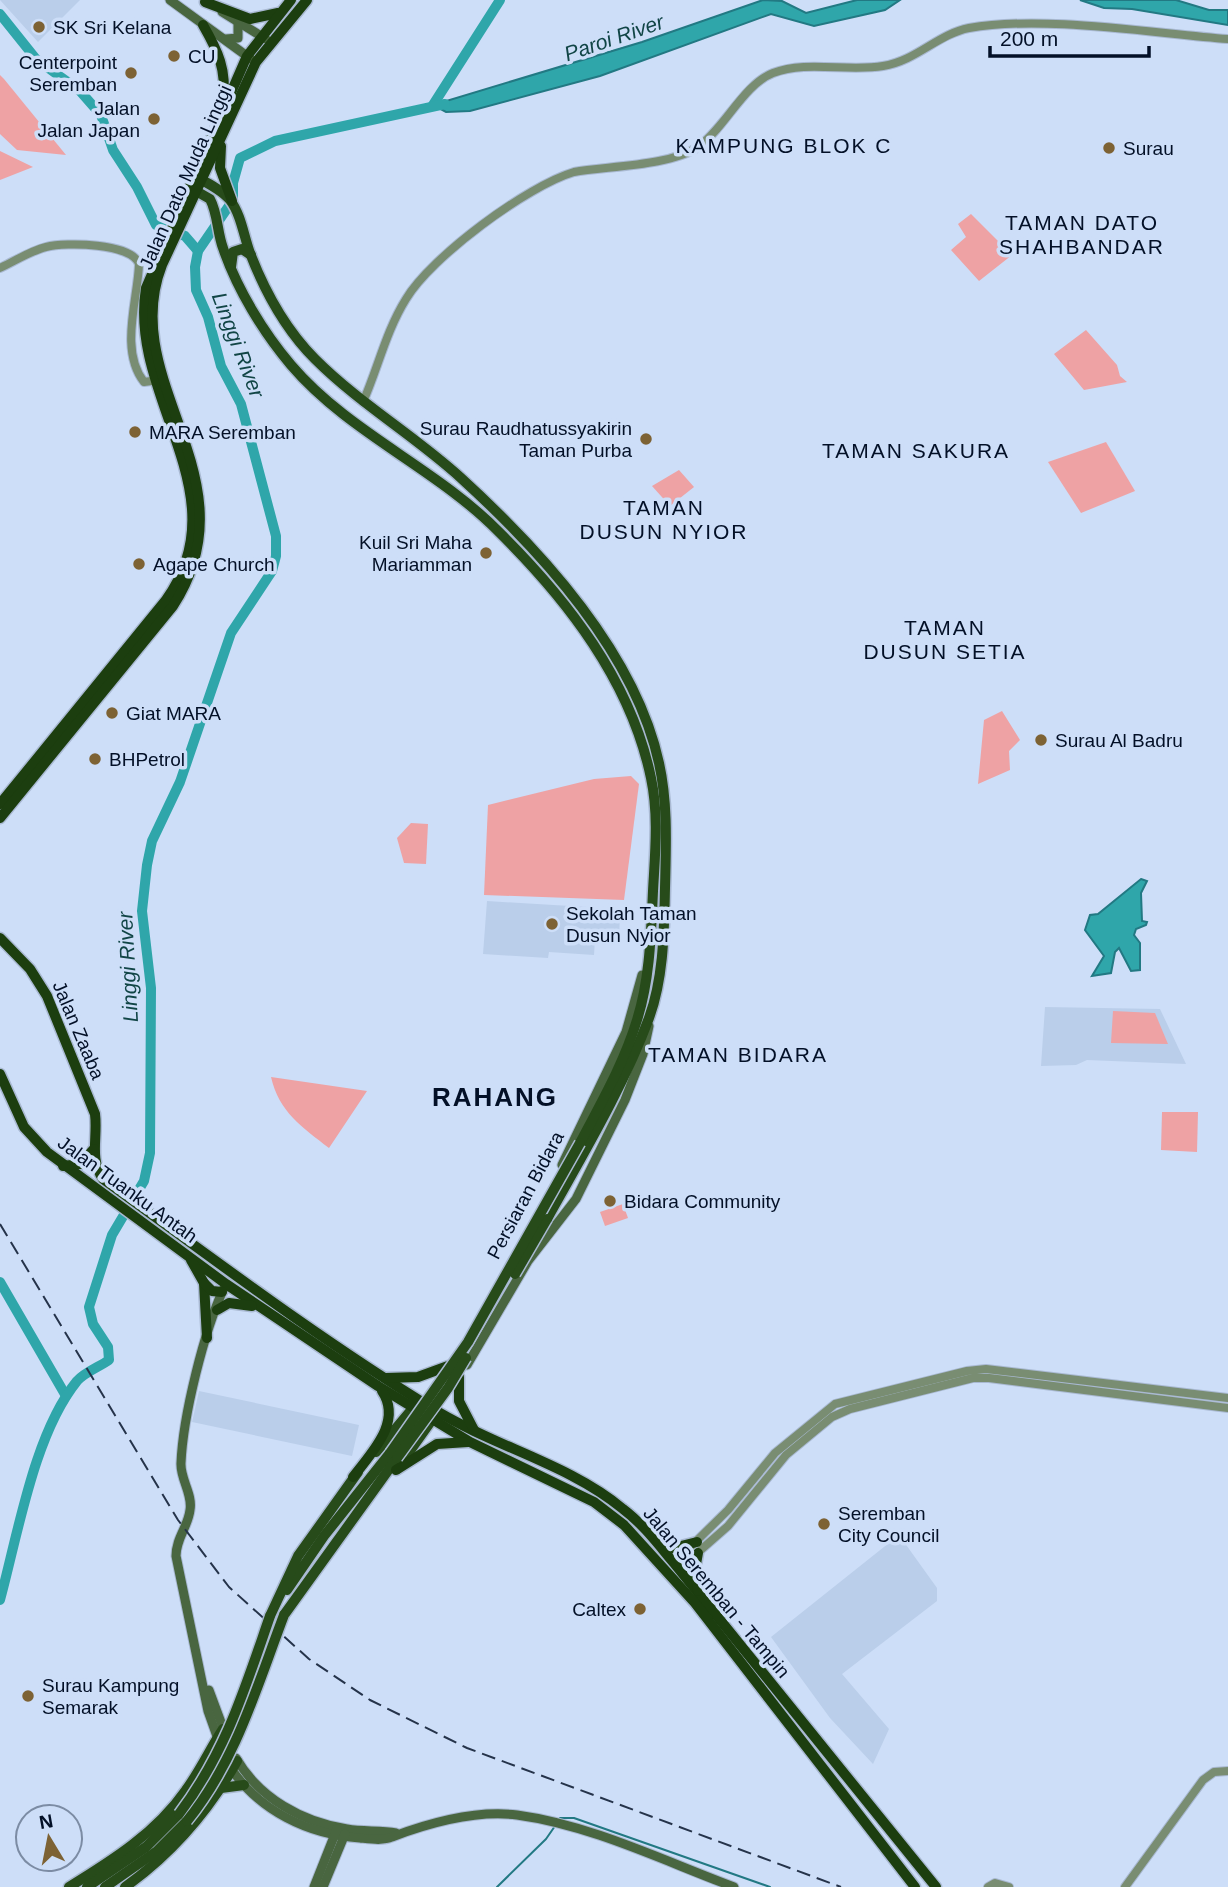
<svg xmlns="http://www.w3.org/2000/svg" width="1228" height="1887" font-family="Arial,sans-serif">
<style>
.built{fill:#baceea}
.green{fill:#eea2a4}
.water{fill:#2fa6aa;stroke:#227983;stroke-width:2}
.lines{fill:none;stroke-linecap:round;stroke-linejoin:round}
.stream{stroke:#227983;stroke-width:2}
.river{stroke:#2fa6aa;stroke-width:10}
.tertiary-casing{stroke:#a9b9d2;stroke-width:10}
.secondary-casing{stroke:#a9b9d2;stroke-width:11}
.primary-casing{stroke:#a9b9d2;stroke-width:13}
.trunk-casing{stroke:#a9b9d2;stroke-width:13}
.tertiary{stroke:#798d72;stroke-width:8}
.secondary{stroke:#496640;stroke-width:9}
.primary{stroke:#274b1a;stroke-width:10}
.trunk{stroke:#1c3e0f;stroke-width:10}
.rail{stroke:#25334a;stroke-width:2;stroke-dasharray:14 7;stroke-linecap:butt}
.primary-bridge-casing{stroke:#a9b9d2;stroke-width:13;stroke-linecap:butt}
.primary-bridge{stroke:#274b1a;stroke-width:10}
.poi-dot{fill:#7d6234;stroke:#cddef8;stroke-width:2.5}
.labels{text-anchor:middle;stroke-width:7;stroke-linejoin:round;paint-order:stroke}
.poi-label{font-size:19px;fill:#031027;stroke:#cddef8;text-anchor:start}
.street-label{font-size:19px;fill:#031027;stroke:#cddef8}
.water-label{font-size:21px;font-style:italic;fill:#114546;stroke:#cddef8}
.neighbourhood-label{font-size:21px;letter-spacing:2px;fill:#031027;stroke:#cddef8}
.district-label{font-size:26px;font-weight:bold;letter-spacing:2px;fill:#031027;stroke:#cddef8}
</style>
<rect width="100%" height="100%" fill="#cddef8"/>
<!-- built -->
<g class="built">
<polygon points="0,0 80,0 38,42"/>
<polygon points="487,901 620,909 619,942 595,939 594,955 549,952 548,958 483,954"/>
<polygon points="1045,1007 1160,1009 1186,1064 1087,1060 1076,1065 1041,1066"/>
<polygon points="199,1391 359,1425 352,1456 192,1422"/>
<polygon points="899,1535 937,1588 937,1601 842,1674 889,1729 873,1764 830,1718 771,1637"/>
</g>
<!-- green -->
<g class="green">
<polygon points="0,75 4,79 66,155 17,150 0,134"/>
<polygon points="0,151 33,167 0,180"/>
<polygon points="971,214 1012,255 979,281 951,250 966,237 958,224"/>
<polygon points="1086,330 1117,365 1120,376 1127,382 1084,390 1054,354"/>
<polygon points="1106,442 1135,491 1081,513 1048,462"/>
<polygon points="679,470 694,487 670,506 652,486"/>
<polygon points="1002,711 1020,740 1009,751 1010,770 978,784 984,720"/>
<polygon points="631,776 639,784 624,900 484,895 488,805 594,779"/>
<polygon points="411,823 428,824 426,864 404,863 397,838"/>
<polygon points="1113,1011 1155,1013 1168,1044 1111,1043"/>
<path d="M 271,1077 L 367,1091 L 329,1148 C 302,1127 279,1112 271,1077 Z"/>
<polygon points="1162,1112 1198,1112 1197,1152 1161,1150"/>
<polygon points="623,1204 628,1218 605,1226 600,1212"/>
</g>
<!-- water -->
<g class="water">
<polygon points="763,0 782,1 806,13 857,0 900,0 885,10 814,26 771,14 600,76 470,111 446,112 433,105 642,42"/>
<polygon points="1080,0 1176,0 1209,10 1228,10 1228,25 1132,9 1104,8"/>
<polygon points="1141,879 1147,881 1141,893 1142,921 1147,922 1146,925 1136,929 1134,935 1140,943 1140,970 1131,971 1119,948 1115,952 1111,973 1092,976 1104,956 1085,930 1090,915 1098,914"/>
</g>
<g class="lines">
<!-- stream -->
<g class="stream">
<polyline points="560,1818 574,1818 770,1887"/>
<polyline points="497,1887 546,1839 555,1826"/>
</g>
<!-- river -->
<g class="river">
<polyline points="0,14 36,59 80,91 101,115 113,150 137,187 156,225 185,236 198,251"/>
<polyline points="433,105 500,0"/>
<polyline points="0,1282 66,1396"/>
<path d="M 0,1600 C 18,1534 34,1434 77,1381 C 85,1372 99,1367 109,1360 L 108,1347 L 93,1324 L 89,1307 L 112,1235 L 144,1181 L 150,1153 L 151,988 L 142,911 L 147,865 L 152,841 L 180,782 L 231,633 L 272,571 L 276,556 L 276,536 L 241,404 L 221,366 L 208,317 L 196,290 L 195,267 L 198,251 L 233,200 L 233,183 L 240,158 L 275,141 L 445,104"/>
</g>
<!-- tertiary casing -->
<g class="tertiary-casing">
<g id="tertiary">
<path d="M 0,268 C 15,261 30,251 46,247 C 66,242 132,243 139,264 C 138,299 119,350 144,382 L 159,380"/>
<path d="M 363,402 C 378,368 386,331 406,299 C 431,257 527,186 574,172 C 608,166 670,166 698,147 C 724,129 744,84 773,73 C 806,60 848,72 883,66 C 916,61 938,34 969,28 C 1043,15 1151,33 1228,39"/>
<polyline points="674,1563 728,1510 775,1453 835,1404 967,1371 986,1369 1228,1398"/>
<polyline points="679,1569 728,1526 786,1455 832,1417 850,1409 973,1378 989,1378 1228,1408"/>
<polyline points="988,1887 995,1883 1009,1887"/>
<polyline points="1125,1887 1203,1780 1214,1772 1228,1771"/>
</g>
</g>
<!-- secondary casing -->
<g class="secondary-casing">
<g id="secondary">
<polyline points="170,0 251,59"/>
<polyline points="222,12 266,39"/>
<polyline points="226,39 238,38 238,22"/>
<polyline points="562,1165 626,1032 642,975"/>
<polyline points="467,1365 528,1261 576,1199 625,1100 643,1054 649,1026"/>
<polyline points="209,1690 225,1733"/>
<path d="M 219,1742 L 208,1711 L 176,1556 C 176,1538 188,1527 190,1510 C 193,1494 180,1479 181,1463 C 183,1416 204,1331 224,1288"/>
<path d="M 236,1758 C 259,1798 302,1822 347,1829 C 363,1832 380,1830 396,1833"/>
<path d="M 230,1767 C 259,1811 309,1835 360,1838 C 370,1839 383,1841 392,1837 C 429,1823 477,1810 517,1815 C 591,1825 664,1861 734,1887"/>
<polyline points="314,1887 337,1829"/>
<polyline points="323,1887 345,1834"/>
</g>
</g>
<!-- primary casing -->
<g class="primary-casing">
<g id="primary">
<path d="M 194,176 C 206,182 222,190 230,200 C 241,214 244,237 250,253 C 265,292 286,330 315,359 C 360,404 415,436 461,478 C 542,552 635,653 659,763 C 668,804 666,845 665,888 C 664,930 664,977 649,1018 C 623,1088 583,1154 547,1219"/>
<path d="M 189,187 L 210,199 C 218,214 217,232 223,248 C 237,289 263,332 291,365 C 349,433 436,468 498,531 C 567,599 631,681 651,778 C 659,815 655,854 653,891 C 651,933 650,979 637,1020 C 624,1063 601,1103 580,1143"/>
<polyline points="231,267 233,252 242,249 251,255"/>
<polyline points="376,1452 419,1401"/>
<polyline points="397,1469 436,1414"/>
<polyline points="287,1590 324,1536 390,1453"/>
<polyline points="284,1615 397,1458"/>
<polyline points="270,1616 298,1556 358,1472"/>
<polyline points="221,1788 244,1785"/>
<path d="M 69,1887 C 113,1860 156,1833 186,1790 C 200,1771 210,1749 223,1729"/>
<polyline points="87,1887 146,1847 179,1814"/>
<polyline points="105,1887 157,1851 187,1821"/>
<path d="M 125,1887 C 173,1853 208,1812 237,1761"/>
</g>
</g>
<!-- trunk casing -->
<g class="trunk-casing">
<g id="trunk">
<polyline points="205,2 250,19 278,13"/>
<path d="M 203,25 C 218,51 227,70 223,101"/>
<polyline points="221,146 220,168 232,201"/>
<path d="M 0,804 L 166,600 C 242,493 128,399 146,288 L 247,56 L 291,0"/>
<path d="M 0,818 L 173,606 C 256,478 116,383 162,265 L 256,62 L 307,0"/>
<path d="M 0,938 L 30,969 L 47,996 L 95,1114 C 98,1137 89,1159 103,1179 C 212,1258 319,1339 435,1410 C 495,1447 569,1464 623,1509 C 643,1524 658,1544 674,1563 L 936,1887"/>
<polyline points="0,1074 24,1127 47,1152 226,1284 378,1386 470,1442 594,1502 624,1525 695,1603 915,1887"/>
<polyline points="63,1166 80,1164 94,1149"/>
<polyline points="191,1260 204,1283 207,1338"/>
<polyline points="204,1283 212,1291 222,1292"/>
<polyline points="217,1310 229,1303 252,1306"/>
<polyline points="459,1377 459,1401 474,1430"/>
<polyline points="386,1378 418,1377 448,1366"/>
<polyline points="396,1470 437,1444 468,1442"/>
<path d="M 353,1477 C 371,1453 403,1422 382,1391"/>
<polyline points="658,1540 673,1548 697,1542"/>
<polyline points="698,1591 695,1570 698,1553"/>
</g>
</g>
<!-- tertiary -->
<use href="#tertiary" class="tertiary"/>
<!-- secondary -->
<use href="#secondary" class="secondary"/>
<!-- primary -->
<use href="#primary" class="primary"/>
<!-- trunk -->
<use href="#trunk" class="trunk"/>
<!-- rail -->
<polyline class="rail" points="0,1224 178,1520 229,1587 309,1659 370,1700 467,1748 841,1887"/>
<!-- primary-bridge casing -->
<g class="primary-bridge-casing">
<g id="primary-bridge">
<polyline points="515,1274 547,1219"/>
<polyline points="390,1453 468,1342 580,1143"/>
<polyline points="397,1458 448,1388 466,1358"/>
<path d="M 179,1814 C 226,1752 245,1688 270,1616"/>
<path d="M 187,1821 C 236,1761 257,1686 284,1615"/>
</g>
</g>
<!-- primary-bridge -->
<use href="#primary-bridge" class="primary-bridge"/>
</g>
<!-- markers -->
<g class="poi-dot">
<circle cx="39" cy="27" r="7"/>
<circle cx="174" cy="56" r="7"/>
<circle cx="131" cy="73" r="7"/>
<circle cx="154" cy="119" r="7"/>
<circle cx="1109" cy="148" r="7"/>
<circle cx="135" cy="432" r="7"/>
<circle cx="646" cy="439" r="7"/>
<circle cx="486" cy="553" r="7"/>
<circle cx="139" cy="564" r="7"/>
<circle cx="112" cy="713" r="7"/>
<circle cx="1041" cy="740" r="7"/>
<circle cx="95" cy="759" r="7"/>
<circle cx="552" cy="924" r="7"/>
<circle cx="610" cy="1201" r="7"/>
<circle cx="824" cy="1524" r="7"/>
<circle cx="640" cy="1609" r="7"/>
<circle cx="28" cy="1696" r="7"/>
</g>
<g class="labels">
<!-- poi labels -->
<g class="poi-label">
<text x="53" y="34">SK Sri Kelana</text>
<text x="188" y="63">CU</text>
<text x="117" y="69" text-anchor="end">Centerpoint<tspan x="117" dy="22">Seremban</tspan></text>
<text x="140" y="115" text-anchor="end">Jalan<tspan x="140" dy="22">Jalan Japan</tspan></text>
<text x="1123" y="155">Surau</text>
<text x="632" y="435" text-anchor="end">Surau Raudhatussyakirin<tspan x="632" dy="22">Taman Purba</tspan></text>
<text x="149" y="439">MARA Seremban</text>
<text x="472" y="549" text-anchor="end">Kuil Sri Maha<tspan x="472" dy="22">Mariamman</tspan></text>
<text x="153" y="571">Agape Church</text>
<text x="126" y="720">Giat MARA</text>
<text x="1055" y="747">Surau Al Badru</text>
<text x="109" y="766">BHPetrol</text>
<text x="566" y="920">Sekolah Taman<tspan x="566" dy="22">Dusun Nyior</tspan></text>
<text x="624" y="1208">Bidara Community</text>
<text x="838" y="1520">Seremban<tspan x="838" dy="22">City Council</tspan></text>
<text x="626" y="1616" text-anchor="end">Caltex</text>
<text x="42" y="1692">Surau Kampung<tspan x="42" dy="22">Semarak</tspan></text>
</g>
<!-- street labels -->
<g class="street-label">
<text transform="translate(185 177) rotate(-66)" y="7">Jalan Dato Muda Linggi</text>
<text transform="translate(79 1030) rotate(67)" y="7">Jalan Zaaba</text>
<text transform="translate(128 1189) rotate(36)" y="7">Jalan Tuanku Antah</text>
<text transform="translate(525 1195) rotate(-62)" y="7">Persiaran Bidara</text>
<text transform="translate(717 1592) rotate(50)" y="7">Jalan Seremban - Tampin</text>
</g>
<!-- water labels -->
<g class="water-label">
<text transform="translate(614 38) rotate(-19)" y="7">Paroi River</text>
<text transform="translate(238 345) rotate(69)" y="7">Linggi River</text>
<text transform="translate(128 967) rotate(-93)" y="7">Linggi River</text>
</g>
<!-- neighbourhood labels -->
<g class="neighbourhood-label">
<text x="784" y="153">KAMPUNG BLOK C</text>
<text x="1082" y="230">TAMAN DATO<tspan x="1082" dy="24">SHAHBANDAR</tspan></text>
<text x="916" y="458">TAMAN SAKURA</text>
<text x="664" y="515">TAMAN<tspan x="664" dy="24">DUSUN NYIOR</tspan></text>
<text x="945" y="635">TAMAN<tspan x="945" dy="24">DUSUN SETIA</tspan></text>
<text x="738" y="1062">TAMAN BIDARA</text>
</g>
<!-- district labels -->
<g class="district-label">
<text x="495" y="1106">RAHANG</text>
</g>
</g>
<!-- north arrow -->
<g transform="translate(49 1838) rotate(350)"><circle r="33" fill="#cddef8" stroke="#7c8ca4" stroke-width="2"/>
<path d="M0-5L12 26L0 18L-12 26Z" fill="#7d6234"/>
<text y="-10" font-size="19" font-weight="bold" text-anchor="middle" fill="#031027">N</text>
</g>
<!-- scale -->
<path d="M990 46v10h159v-10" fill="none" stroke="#031027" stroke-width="3.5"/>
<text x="1000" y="46" font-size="21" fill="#031027" stroke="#cddef8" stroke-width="5" paint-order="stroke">200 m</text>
</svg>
